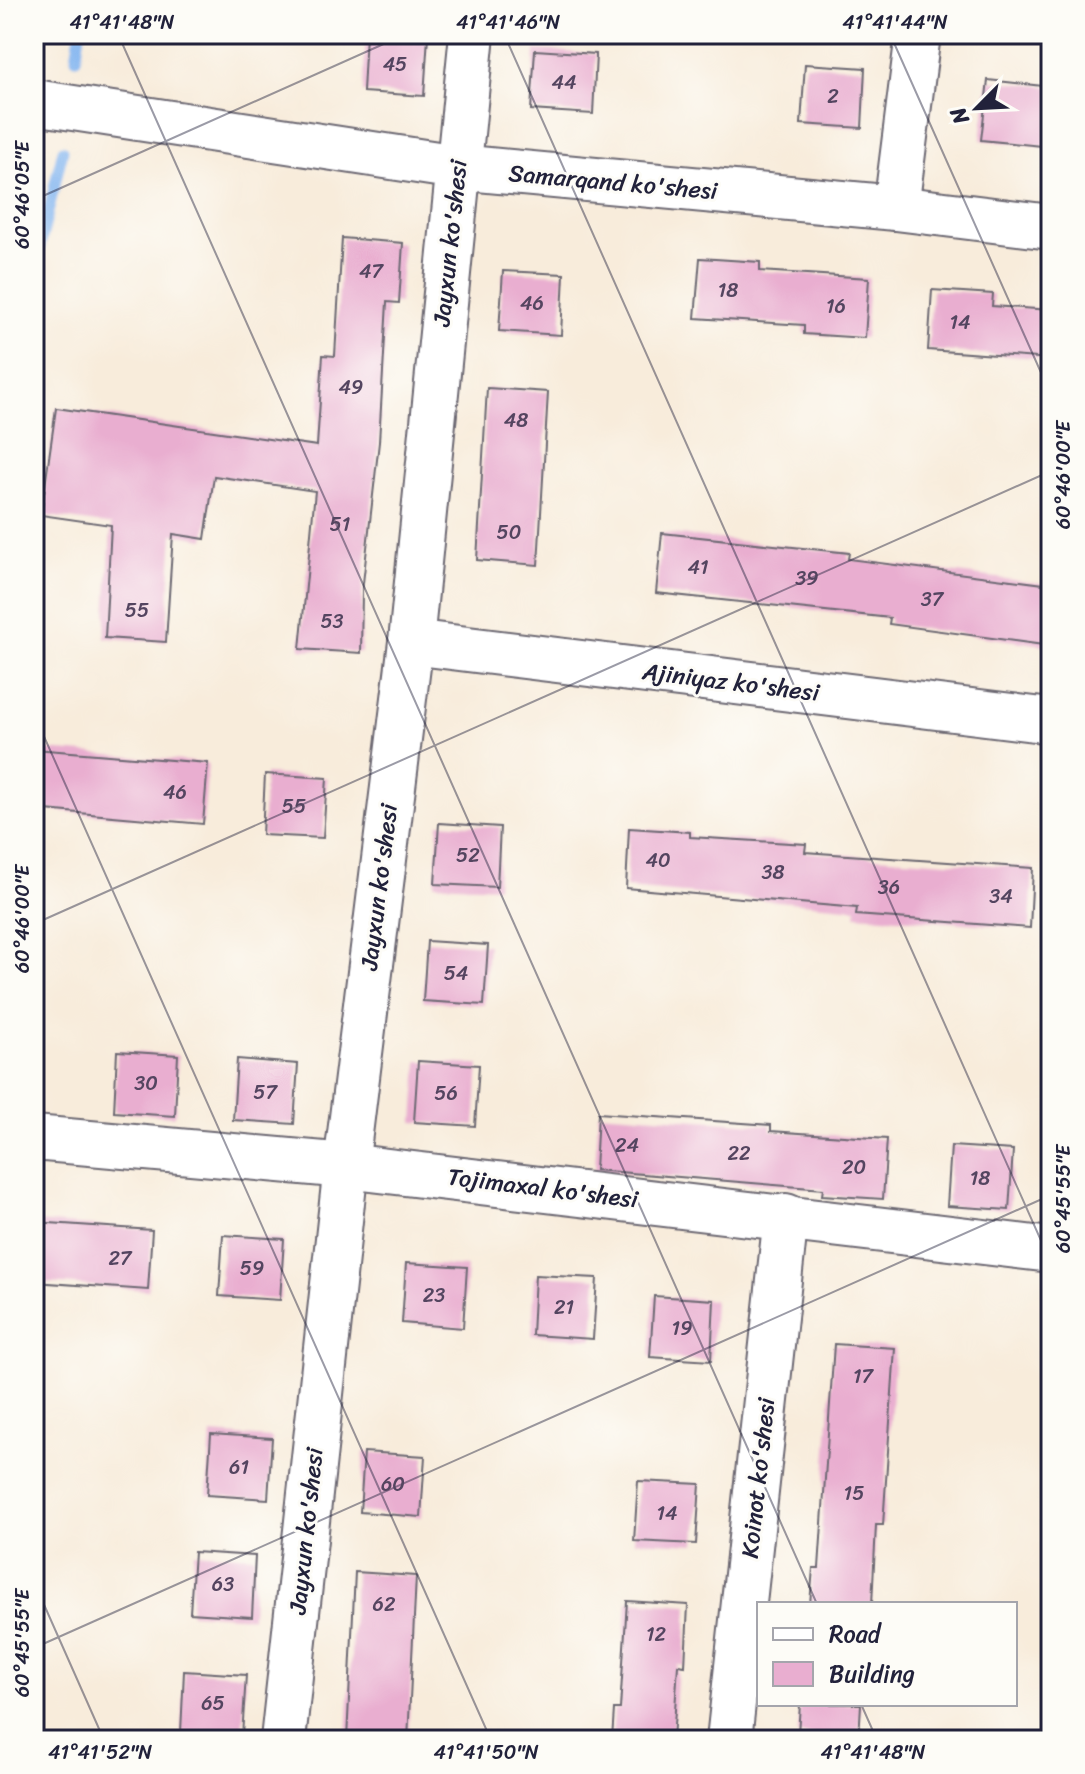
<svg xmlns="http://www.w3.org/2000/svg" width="1085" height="1774" font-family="Sriracha,sans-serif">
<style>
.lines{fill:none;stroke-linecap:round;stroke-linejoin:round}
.stream{stroke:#84b6f0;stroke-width:11}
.building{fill:#e9aed0}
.minor-casing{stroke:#6d6973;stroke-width:48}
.minor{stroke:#fff;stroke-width:44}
.ticks{fill:none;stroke:#22223b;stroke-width:2;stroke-opacity:0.45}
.labels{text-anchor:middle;stroke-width:6;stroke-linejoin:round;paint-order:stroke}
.number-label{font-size:20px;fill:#544560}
.street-label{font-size:24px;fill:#22223b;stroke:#fdfcf7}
.neatline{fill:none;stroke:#22223b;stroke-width:3}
.ticks-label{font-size:20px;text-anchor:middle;fill:#22223b}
</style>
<rect width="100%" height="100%" fill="#fdfcf7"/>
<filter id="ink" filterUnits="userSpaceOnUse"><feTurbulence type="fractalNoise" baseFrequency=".0125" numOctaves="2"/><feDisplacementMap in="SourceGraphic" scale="16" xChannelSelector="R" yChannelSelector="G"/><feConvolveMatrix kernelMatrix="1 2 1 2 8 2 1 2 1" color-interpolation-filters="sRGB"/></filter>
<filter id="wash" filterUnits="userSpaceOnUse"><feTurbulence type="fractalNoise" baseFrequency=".006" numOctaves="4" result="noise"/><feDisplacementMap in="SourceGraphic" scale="32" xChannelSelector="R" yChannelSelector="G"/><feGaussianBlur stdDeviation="1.8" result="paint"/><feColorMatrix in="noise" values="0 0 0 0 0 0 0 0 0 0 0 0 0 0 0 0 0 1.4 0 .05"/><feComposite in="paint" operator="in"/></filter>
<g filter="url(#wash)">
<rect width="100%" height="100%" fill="#f8ecdb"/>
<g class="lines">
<!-- stream -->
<g class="stream">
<polyline points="76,58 80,34"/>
<polyline points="34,271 63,150"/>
</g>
</g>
<g id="blocks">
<!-- building -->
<g class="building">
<polygon points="366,34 428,36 424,96 363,92"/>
<polygon points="535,50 596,54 593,114 531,110"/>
<polygon points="805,64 865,68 862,128 801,124"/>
<polygon points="988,80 1051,87 1051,147 981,140"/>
<polygon points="342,238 403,243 399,303 387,302 379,442 362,592 361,653 300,649 315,491 214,476 205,539 173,534 166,642 105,638 111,525 41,515 56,408 317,446 323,355 335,356"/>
<polygon points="700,258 760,262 760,271 869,278 865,338 804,334 804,325 695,318"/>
<polygon points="503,271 564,274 561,335 499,331"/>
<polygon points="932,290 993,294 992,306 1051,310 1051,359 928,350"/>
<polygon points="487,388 548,392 538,565 477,560"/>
<polygon points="662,533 849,553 848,559 1051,585 1051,646 889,624 890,618 656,593"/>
<polygon points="34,749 208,763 203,824 34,809"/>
<polygon points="265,774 327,778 323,838 262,835"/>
<polygon points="439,823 500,827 497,887 435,884"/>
<polygon points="629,828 690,832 690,837 806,844 805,852 1033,868 1030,928 856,915 857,908 626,888"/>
<polygon points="427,941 488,945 484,1005 423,1001"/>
<polygon points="117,1051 178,1055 175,1116 114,1112"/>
<polygon points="237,1059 298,1064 294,1124 233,1120"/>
<polygon points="418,1061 479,1065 475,1126 414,1122"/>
<polygon points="598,1113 771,1125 771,1131 887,1139 883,1199 822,1195 823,1189 595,1170"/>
<polygon points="951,1146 1013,1150 1009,1210 947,1206"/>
<polygon points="34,1222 152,1230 148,1290 34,1282"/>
<polygon points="223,1235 284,1239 280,1300 219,1296"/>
<polygon points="406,1263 467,1267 463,1328 402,1323"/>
<polygon points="535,1275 597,1278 593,1339 532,1335"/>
<polygon points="654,1296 714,1300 711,1361 650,1357"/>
<polygon points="834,1344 895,1348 883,1525 876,1525 872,1604 810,1604 813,1568 819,1568"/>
<polygon points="211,1434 272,1438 268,1499 207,1495"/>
<polygon points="364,1452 425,1456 421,1517 360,1512"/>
<polygon points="638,1481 700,1484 696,1544 634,1541"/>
<polygon points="194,1552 255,1556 252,1617 190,1613"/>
<polygon points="355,1572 416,1576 408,1740 347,1740"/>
<polygon points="627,1601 688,1605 685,1666 678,1665 673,1740 612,1740 614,1709 620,1709"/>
<polygon points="184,1671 246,1675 242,1736 181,1732"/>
<polygon points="800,1704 861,1704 859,1738 798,1734"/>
</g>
</g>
</g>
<g filter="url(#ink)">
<use href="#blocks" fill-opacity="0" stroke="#6d6973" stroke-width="2"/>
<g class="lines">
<!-- minor casing -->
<g class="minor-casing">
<g id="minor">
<polyline points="34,102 457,167 896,208 1051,227"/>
<polyline points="896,208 918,34"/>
<polyline points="411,642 1051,721"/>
<polyline points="34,1138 346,1166 1051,1250"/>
<polyline points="283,1740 346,1166 411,642 472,34"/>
<polyline points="729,1740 786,1216"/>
</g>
</g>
<!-- minor -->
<use href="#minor" class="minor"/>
</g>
</g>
<!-- ticks -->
<path class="ticks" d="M 118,34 L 817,1604M 504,34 L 1051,1263M 890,34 L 1051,395M 34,200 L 406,34M 34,714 L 491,1740M 34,924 L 1051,471M 34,1582 L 104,1740M 34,1648 L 1051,1195M 861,1704 L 877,1740"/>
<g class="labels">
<!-- number labels -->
<g class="number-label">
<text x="395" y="71">45</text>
<text x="564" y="89">44</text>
<text x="833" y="103">2</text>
<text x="371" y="278">47</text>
<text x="728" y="297">18</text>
<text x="532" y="310">46</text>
<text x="836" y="313">16</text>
<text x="960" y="329">14</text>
<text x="351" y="394">49</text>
<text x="516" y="427">48</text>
<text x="340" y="531">51</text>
<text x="509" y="539">50</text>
<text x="698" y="574">41</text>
<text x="807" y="585">39</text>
<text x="932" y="606">37</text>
<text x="137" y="617">55</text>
<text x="332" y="628">53</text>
<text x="175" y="799">46</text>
<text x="294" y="813">55</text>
<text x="468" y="862">52</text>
<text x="658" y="867">40</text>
<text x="773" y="879">38</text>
<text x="889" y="894">36</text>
<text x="1001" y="903">34</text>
<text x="456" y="980">54</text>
<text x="146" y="1090">30</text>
<text x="265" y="1099">57</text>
<text x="446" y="1100">56</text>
<text x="627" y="1152">24</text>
<text x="739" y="1160">22</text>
<text x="854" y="1174">20</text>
<text x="980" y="1185">18</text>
<text x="120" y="1265">27</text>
<text x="252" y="1275">59</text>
<text x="434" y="1302">23</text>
<text x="564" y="1314">21</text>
<text x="682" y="1335">19</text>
<text x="863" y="1383">17</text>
<text x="239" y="1474">61</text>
<text x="393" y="1491">60</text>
<text x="854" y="1500">15</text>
<text x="667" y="1520">14</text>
<text x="223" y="1591">63</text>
<text x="384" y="1611">62</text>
<text x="656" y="1641">12</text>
<text x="213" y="1710">65</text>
</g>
<!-- street labels -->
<g class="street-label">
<text transform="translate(613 182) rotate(5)" y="8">Samarqand ko'shesi</text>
<text transform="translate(450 243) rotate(-84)" y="8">Jayxun ko'shesi</text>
<text transform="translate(731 682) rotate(7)" y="8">Ajiniyaz ko'shesi</text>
<text transform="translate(379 887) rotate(-83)" y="8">Jayxun ko'shesi</text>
<text transform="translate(543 1188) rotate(7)" y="8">Tojimaxal ko'shesi</text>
<text transform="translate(758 1478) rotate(-84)" y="8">Koinot ko'shesi</text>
<text transform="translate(306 1531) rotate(-84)" y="8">Jayxun ko'shesi</text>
</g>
</g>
<!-- margin -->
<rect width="1085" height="1774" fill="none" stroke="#fdfcf7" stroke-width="88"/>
<!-- legend -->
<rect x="757" y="1602" width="260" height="104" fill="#fdfcf7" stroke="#a5a5ac" stroke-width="2"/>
<rect x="773" y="1628" width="40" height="12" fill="#ffffff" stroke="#a5a5ac" stroke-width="2"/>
<text x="829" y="1642" font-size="24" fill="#22223b">Road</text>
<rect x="773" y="1662" width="40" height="24" fill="#e9aed0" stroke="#a5a5ac" stroke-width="2"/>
<text x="829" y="1682" font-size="24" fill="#22223b">Building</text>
<!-- north arrow -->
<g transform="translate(977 108) rotate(246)" stroke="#fdfcf7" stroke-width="6" paint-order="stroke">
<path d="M0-6L14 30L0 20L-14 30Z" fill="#22223b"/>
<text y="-12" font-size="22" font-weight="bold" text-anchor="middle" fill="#22223b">N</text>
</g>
<rect x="44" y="44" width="997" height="1686" class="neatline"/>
<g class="ticks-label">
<text x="122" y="29">41°41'48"N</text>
<text x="508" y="29">41°41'46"N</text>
<text x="895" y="29">41°41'44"N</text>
<text transform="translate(22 195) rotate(-90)" y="7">60°46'05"E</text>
<text transform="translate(1063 475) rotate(-90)" y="7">60°46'00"E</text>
<text transform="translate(22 919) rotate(-90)" y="7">60°46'00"E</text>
<text transform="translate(1063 1199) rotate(-90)" y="7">60°45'55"E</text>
<text transform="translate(22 1643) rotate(-90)" y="7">60°45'55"E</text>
<text x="100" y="1759">41°41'52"N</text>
<text x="486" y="1759">41°41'50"N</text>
<text x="873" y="1759">41°41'48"N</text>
</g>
</svg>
